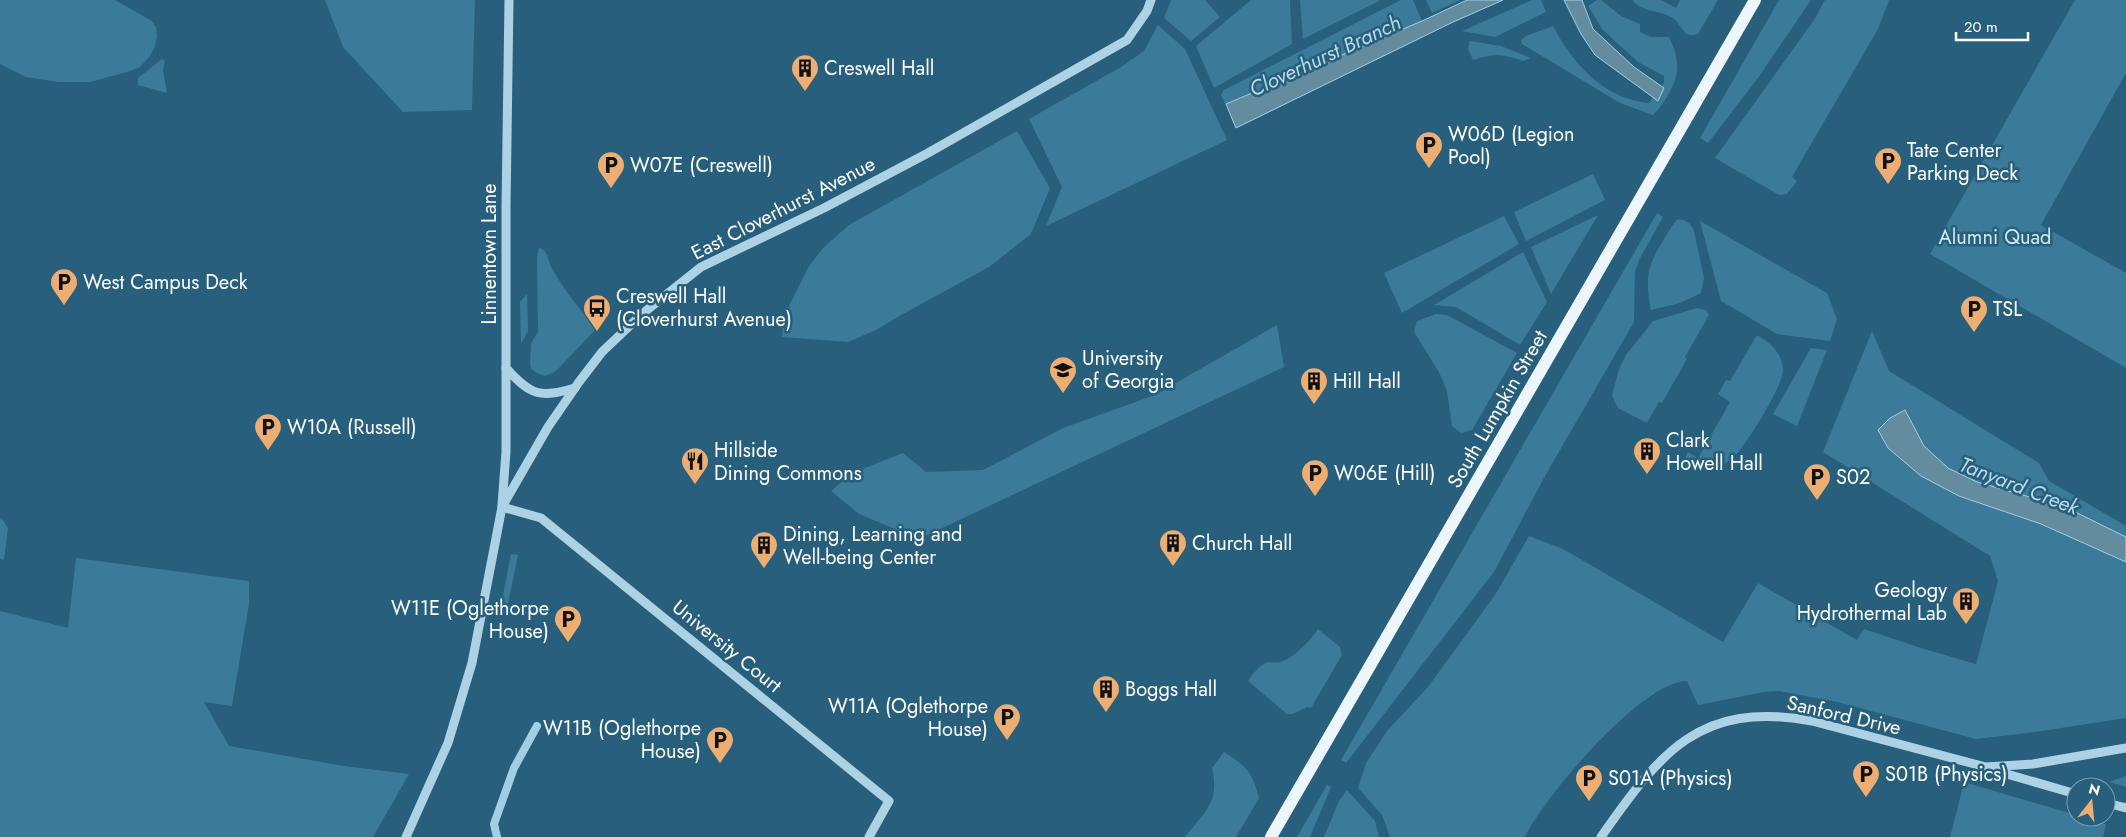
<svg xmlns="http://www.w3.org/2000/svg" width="2126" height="837" font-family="Jost,sans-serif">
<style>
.green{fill:#3b7a99}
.water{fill:#648c9f;stroke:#a1cfe5}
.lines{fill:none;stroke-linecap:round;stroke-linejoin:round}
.stream{stroke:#a1cfe5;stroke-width:8}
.minor{stroke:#acd2e4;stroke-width:9}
.major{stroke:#ecf6fc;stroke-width:12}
.labels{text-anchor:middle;stroke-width:5;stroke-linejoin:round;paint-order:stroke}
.poi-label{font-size:20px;fill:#fff;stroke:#275f7c;text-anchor:start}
.street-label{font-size:20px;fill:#fff;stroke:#275f7c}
.park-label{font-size:20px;fill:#cfe8f4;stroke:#275f7c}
.water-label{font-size:21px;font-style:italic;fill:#b7dbec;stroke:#275f7c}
</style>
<rect width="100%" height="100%" fill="#275f7c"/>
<!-- green -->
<g class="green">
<polygon points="0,0 115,0 152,21 156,27 157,36 155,46 150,56 140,67 127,72 90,82 58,82 26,77 0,64"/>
<polygon points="325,0 475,0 472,110 403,112 343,47"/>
<polygon points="1171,0 1205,0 1220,17 1191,41 1164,18"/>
<polygon points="1251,0 1290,0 1292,44 1214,88 1196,46"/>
<polygon points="1300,0 1378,0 1379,1 1303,39"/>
<polygon points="1401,0 1413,0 1422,21 1225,104 1221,95 1224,90"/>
<polygon points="1426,0 1460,0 1432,13"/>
<polygon points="1532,0 1541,0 1546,12 1495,37 1462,31"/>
<path d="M 1597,0 L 1601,0 L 1621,16 L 1640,24 L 1640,32 L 1650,37 L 1669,37 C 1674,47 1678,58 1677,71 C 1676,84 1663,106 1653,115 L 1620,103 L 1522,44 L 1521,40 L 1526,36 L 1553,26 C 1573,64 1604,99 1649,103 L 1664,83 L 1664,76 L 1638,62 L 1602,29 L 1588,6 Z"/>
<path d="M 1632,0 L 1661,0 L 1676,8 L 1680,0 L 1718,0 L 1698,34 C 1683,40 1682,23 1671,17 C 1658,10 1642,12 1632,0 Z"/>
<polygon points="1779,0 1811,0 1758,78 1708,143 1700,138"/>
<polygon points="1825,0 1889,0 1878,29 1792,177 1797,181 1787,194 1779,195 1715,158 1814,20"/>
<polygon points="2075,0 2126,0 2126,73 2041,225 2126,273 2126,368 1930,254"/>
<polygon points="1158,25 1185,49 1227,140 1046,226 1062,187 1029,119 1121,67 1144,51"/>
<path d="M 1470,41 L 1501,46 L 1531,58 L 1523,61 C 1504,54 1492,53 1473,60 L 1468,49 Z"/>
<polygon points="162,59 165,61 163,70 167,93 138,85 138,78"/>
<polygon points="1017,131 1050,188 1031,234 989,267 903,314 876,330 848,342 782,337 783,318 809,266 823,248 849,225"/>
<polygon points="1593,174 1605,200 1526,241 1514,212"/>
<polygon points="1657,213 1663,217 1639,260 1635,272 1634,322 1545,476 1494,572 1346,763 1341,760"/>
<polygon points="1598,215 1551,294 1531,247"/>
<polygon points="1504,216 1519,244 1402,313 1384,273"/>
<path d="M 1678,219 C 1686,220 1691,223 1694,231 L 1704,278 L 1701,293 L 1680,303 L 1651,310 C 1642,267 1653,258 1674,223 Z"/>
<polygon points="1700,221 1827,293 1837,319 1830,341 1777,334 1721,301"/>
<path d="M 539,248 C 547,249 548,260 551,267 C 563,288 579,310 597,328 L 558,369 L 553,373 L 545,376 L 537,373 L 531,369 L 530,364 L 531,343 L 538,332 L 537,257 Z"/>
<polygon points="1523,252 1547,302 1520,345 1456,307 1434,305"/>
<polygon points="527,294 528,331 521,344 520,302"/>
<polygon points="1697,308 1706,310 1709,315 1685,357 1687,359 1662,403 1659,402 1647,423 1618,408 1612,396 1619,369 1626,355 1653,321"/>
<polygon points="1436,314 1447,315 1517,353 1472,430 1461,433 1452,426 1447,391 1439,372 1414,332 1417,321"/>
<polygon points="1277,325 1284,367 919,539 859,514 831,491 852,473 903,453 926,472 983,470 1063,428 1155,395"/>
<path d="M 1872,331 L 1889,371 L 2039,463 L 2049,481 L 2126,526 L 2126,718 L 2028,733 L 1976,739 L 1837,702 L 1779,691 L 1764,692 L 1698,705 L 1687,681 C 1642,681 1544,797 1525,837 L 1390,837 L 1382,815 L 1358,788 L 1366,763 L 1387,731 L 1428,687 L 1495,595 L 1529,536 L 1563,549 L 1723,642 L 1758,583 L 1857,640 L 1864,629 L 1921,648 L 1976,664 L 1998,581 L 1990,556 L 1823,452 Z"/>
<path d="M 1757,335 C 1771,344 1782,352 1783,370 C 1783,386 1746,445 1734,457 C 1731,460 1725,464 1721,465 C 1708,470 1696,466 1684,460 L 1688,452 L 1698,458 L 1730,402 L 1718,394 L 1726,380 L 1730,381 Z"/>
<polygon points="1811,348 1827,350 1797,426 1773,414"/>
<polygon points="0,519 3,520 8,528 4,560 0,559"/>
<polygon points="511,554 518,555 505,618 500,611"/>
<polygon points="76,558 249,581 249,604 232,706 204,702 229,746 344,766 409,774 373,837 0,837 0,611 68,628"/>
<path d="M 1318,629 L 1340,647 L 1342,655 L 1311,708 L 1307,707 L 1293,714 L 1287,714 L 1248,681 C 1252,675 1258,667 1264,664 C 1269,661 1274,663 1280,662 C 1294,658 1310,641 1318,629 Z"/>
<path d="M 1224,752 C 1247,767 1252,771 1259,798 L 1236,837 L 1185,837 C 1205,811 1220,803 1212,768 Z"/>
<polygon points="2126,776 2126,787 2109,782"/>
<polygon points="1964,782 2076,815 2076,817 2106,824 2103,837 1950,837"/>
<polygon points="1327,785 1331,787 1310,837 1297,837"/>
<polygon points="1347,790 1375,821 1379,837 1324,837 1339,801"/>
</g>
<!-- water -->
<g class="water">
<polygon points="1467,0 1503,0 1451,23 1236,128 1226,104 1422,21"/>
<polygon points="1564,0 1582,0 1593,29 1634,67 1664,88 1658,101 1595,55 1581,34"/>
<polygon points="1905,410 1924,446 1948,468 1977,482 2065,507 2126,537 2126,562 2041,524 1959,496 1921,476 1888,448 1878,430 1890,418"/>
</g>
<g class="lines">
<!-- stream -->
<polyline class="stream" points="497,837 494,824 514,768 537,726"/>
<!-- minor -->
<g class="minor">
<path d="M 506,368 C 531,396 540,398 575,388"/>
<polyline points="502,505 506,452 506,207 509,0"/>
<polyline points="502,507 541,518 889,801 869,837"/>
<polyline points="1993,770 2076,794"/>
<polyline points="2106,803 2126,808"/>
<polyline points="406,837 448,743 472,663 502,507 548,427 579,382 602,352 642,314 701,267 824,208 928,153 1127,40 1147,11 1151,0"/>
<path d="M 1601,837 C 1660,753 1699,700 1812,721 L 1986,767 L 2033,764 L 2126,748"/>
</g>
<!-- major -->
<polyline class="major" points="1271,837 1755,0"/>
</g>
<!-- icons -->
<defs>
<g id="building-pin" transform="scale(1.4375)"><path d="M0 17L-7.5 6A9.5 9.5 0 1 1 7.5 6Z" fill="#ecae72" stroke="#275f7c"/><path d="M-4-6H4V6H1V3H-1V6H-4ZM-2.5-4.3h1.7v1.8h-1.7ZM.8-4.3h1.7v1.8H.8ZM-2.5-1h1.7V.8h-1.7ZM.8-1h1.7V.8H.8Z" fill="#111"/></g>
<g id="parking-pin" transform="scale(1.4375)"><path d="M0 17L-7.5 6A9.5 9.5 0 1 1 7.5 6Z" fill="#ecae72" stroke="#275f7c"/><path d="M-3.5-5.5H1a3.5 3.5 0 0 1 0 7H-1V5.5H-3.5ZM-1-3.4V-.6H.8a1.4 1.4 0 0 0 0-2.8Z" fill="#111"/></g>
<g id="bus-pin" transform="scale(1.4375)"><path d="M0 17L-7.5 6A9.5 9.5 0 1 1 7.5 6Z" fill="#ecae72" stroke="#275f7c"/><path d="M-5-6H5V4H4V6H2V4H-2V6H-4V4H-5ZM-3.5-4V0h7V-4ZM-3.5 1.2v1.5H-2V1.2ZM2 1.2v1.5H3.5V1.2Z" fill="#111"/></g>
<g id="university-pin" transform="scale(1.4375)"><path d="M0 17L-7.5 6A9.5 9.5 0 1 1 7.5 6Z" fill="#ecae72" stroke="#275f7c"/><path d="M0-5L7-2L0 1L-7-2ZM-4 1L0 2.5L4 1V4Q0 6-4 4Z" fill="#111"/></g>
<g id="restaurant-pin" transform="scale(1.4375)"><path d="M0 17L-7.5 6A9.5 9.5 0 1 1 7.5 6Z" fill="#ecae72" stroke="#275f7c"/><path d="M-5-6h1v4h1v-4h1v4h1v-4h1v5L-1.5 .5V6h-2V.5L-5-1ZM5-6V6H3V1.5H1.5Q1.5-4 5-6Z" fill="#111"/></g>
</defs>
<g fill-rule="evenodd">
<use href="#building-pin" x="805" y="68"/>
<use href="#parking-pin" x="1429" y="145"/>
<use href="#parking-pin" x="1888" y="161"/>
<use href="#parking-pin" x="611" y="165"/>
<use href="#parking-pin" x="64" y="282"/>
<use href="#bus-pin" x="597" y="308"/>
<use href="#parking-pin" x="1974" y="309"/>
<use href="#university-pin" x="1063" y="370"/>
<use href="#building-pin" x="1314" y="381"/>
<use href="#parking-pin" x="268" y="427"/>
<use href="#building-pin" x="1647" y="451"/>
<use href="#restaurant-pin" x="695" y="461"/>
<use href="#parking-pin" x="1315" y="473"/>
<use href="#parking-pin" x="1817" y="477"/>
<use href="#building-pin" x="1173" y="543"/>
<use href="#building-pin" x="764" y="545"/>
<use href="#building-pin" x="1966" y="601"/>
<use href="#parking-pin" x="568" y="619"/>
<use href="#building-pin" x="1106" y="689"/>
<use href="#parking-pin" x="1007" y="717"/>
<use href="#parking-pin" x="720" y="740"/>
<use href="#parking-pin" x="1866" y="774"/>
<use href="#parking-pin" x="1589" y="778"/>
</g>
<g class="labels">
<!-- poi labels -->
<g class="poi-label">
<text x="824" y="75">Creswell Hall</text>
<text x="1448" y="141">W06D (Legion<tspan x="1448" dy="23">Pool)</tspan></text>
<text x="1907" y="157">Tate Center<tspan x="1907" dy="23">Parking Deck</tspan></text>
<text x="630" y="172">W07E (Creswell)</text>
<text x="83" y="289">West Campus Deck</text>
<text x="616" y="303">Creswell Hall<tspan x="616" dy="23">(Cloverhurst Avenue)</tspan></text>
<text x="1993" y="316">TSL</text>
<text x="1082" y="365">University<tspan x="1082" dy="23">of Georgia</tspan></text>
<text x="1333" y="388">Hill Hall</text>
<text x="287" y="434">W10A (Russell)</text>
<text x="1666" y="447">Clark<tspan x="1666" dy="23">Howell Hall</tspan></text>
<text x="714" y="457">Hillside<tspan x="714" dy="23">Dining Commons</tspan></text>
<text x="1334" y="480">W06E (Hill)</text>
<text x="1836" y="484">S02</text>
<text x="783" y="541">Dining, Learning and<tspan x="783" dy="23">Well-being Center</tspan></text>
<text x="1192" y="550">Church Hall</text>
<text x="1947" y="597" text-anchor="end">Geology<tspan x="1947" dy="23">Hydrothermal Lab</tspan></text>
<text x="549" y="615" text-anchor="end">W11E (Oglethorpe<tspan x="549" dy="23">House)</tspan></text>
<text x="1125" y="696">Boggs Hall</text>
<text x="988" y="713" text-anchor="end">W11A (Oglethorpe<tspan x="988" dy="23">House)</tspan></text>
<text x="701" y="735" text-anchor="end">W11B (Oglethorpe<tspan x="701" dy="23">House)</tspan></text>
<text x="1885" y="781">S01B (Physics)</text>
<text x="1608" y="785">S01A (Physics)</text>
</g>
<!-- street labels -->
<g class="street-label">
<text transform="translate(783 208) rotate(-27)" y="7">East Cloverhurst Avenue</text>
<text transform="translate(489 254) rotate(-90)" y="7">Linnentown Lane</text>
<text transform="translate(1497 409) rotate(-60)" y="7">South Lumpkin Street</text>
<text transform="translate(727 646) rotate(39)" y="7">University Court</text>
<text transform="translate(1844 715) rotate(13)" y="7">Sanford Drive</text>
</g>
<!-- park labels -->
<g class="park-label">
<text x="1995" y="244">Alumni Quad</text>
</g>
<!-- water labels -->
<g class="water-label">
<text transform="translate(1325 56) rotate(-25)" y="7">Cloverhurst Branch</text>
<text transform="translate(2019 486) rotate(21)" y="7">Tanyard Creek</text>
</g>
</g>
<!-- north arrow -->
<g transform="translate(2091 802) rotate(16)"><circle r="24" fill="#275f7c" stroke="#7d9fb0"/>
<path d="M0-4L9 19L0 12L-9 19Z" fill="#ecae72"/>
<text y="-8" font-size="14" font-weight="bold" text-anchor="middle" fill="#ffffff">N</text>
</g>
<!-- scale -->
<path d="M1956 32v8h72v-8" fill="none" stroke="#ffffff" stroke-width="2.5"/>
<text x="1964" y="32" font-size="15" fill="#ffffff" stroke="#275f7c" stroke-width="4" paint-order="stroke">20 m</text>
</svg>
